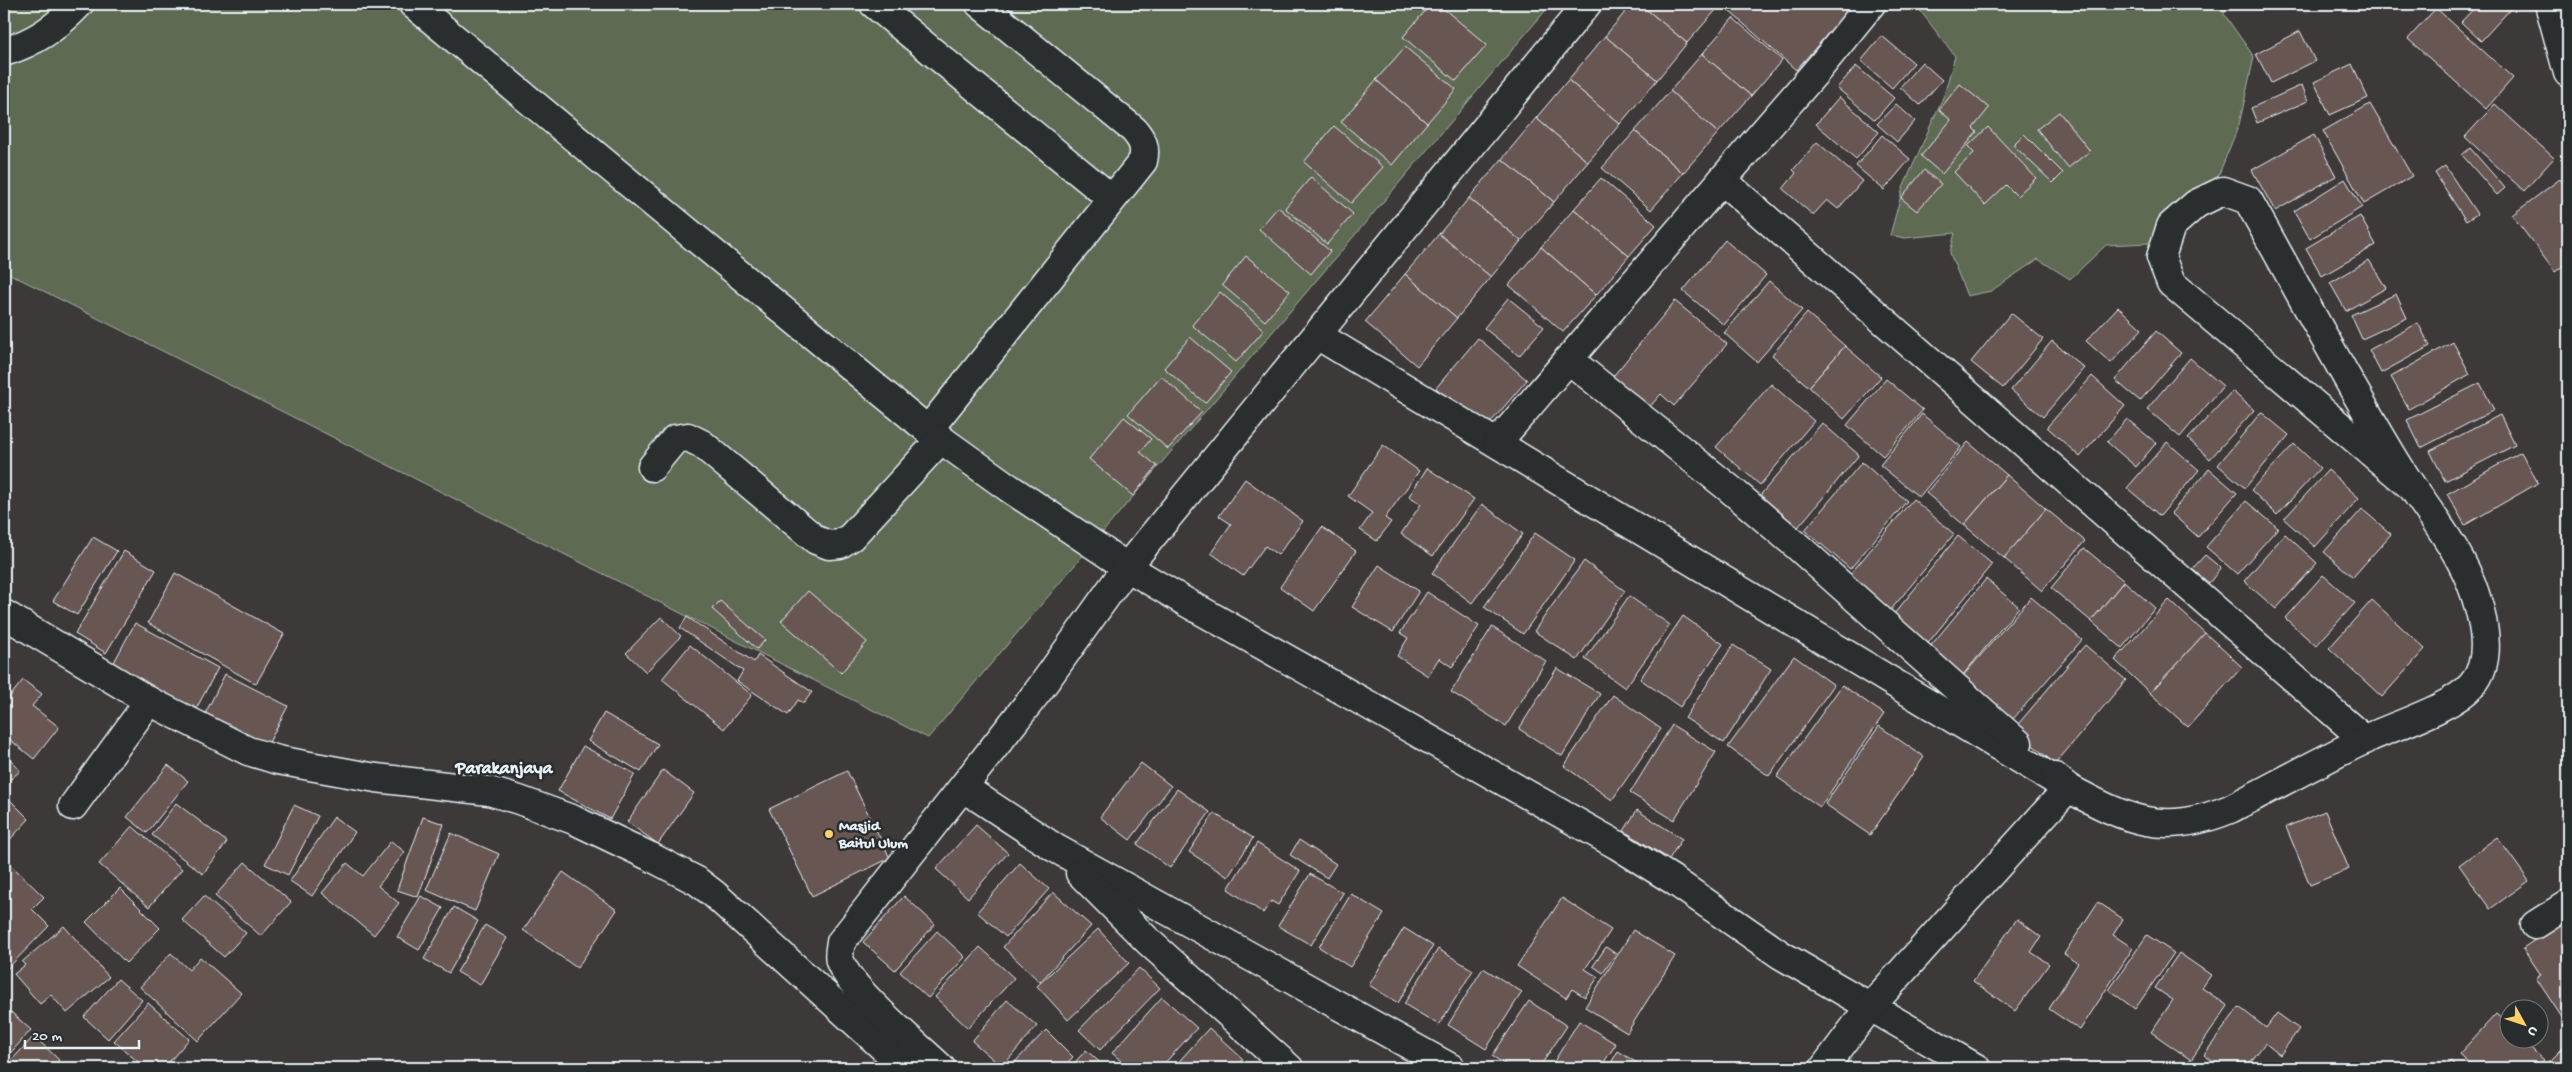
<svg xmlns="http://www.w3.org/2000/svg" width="2572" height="1072" font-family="'Gochi Hand',sans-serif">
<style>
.green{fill:#5e6b53;stroke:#a3aea6}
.building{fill:#685653;stroke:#e8f1f8}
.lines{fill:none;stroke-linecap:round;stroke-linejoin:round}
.minor-casing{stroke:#e8f1f8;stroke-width:31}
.minor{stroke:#2a2d2e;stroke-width:28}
.poi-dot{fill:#ffd166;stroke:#2a2d2e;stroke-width:2}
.labels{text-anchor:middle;stroke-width:5;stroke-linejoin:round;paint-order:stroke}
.poi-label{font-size:15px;font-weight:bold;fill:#e8f1f8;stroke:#2a2d2e;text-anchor:start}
.quarter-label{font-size:18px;font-weight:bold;fill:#e8f1f8;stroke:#2a2d2e}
</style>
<rect width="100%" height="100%" fill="#3d3939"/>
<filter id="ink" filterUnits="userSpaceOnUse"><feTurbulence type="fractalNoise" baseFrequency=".02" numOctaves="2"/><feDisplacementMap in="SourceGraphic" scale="10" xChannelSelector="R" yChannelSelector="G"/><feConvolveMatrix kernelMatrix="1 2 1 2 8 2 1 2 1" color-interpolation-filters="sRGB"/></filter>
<g filter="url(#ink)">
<!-- green -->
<g class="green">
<polygon points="4,4 1551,4 928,738 4,271"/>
<path d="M 1915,4 L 2227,4 L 2224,14 L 2254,57 L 2239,125 L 2212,191 C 2179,205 2162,206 2150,243 L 2106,245 L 2070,279 L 2038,259 L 1991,291 L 1967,296 L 1950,253 L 1955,233 L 1905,238 L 1890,235 L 1903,188 L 1944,95 L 1955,56 Z"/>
</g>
<!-- building -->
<g class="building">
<polygon points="1431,4 1438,4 1487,45 1456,81 1403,37"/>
<polygon points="1632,4 1640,4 1687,43 1657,80 1605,36"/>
<polygon points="1640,4 1709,4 1716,10 1687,43"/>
<polygon points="1734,4 1837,4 1847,12 1796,70 1728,10"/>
<polygon points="2478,4 2515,4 2481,41 2461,22"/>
<polygon points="2561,4 2568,4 2568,34"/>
<polygon points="2436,8 2513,78 2486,109 2408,39"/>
<polygon points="1733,18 1782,60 1751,96 1702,54"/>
<polygon points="2300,31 2315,61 2271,83 2256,54"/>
<polygon points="1605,36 1657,80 1620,124 1568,80"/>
<polygon points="1882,36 1914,63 1892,88 1861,61"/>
<polygon points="1405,47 1456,89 1427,123 1376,80"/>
<polygon points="1702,54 1751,96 1718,133 1670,91"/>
<polygon points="1922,62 1942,80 1920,105 1900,87"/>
<polygon points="2352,64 2368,98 2330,115 2314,82"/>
<polygon points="1856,66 1894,98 1875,120 1837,88"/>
<polygon points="1376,80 1427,123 1392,165 1341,122"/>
<polygon points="1568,80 1620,124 1588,162 1536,118"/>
<polygon points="1960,84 1989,108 1973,128 1977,132 1942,174 1921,156 1951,120 1939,110"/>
<polygon points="2302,85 2308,101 2257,123 2251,108"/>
<polygon points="1670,91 1718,133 1683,173 1635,131"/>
<polygon points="1839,97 1879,132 1856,159 1816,124"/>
<polygon points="1896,104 1915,121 1897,142 1877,124"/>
<polygon points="2370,104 2412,176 2364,204 2323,131"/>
<polygon points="2495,104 2554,158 2524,191 2465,137"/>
<polygon points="2059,112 2090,151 2068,168 2037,129"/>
<polygon points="1536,118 1588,162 1554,202 1502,159"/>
<polygon points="1334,126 1383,167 1351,203 1304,162"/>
<polygon points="1988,127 2036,178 2017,196 2006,185 1985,205 1954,172 1974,153 1968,146"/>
<polygon points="1635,131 1683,173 1651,210 1602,168"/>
<polygon points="2024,134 2063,173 2053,183 2013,145"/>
<polygon points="1882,135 1910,159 1884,190 1856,166"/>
<polygon points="2314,135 2336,176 2275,211 2252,170"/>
<polygon points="1817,142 1862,181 1838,209 1827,200 1813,215 1783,189 1796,173 1793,170"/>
<polygon points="2470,148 2505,188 2497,195 2462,155"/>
<polygon points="1502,159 1554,202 1521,241 1469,198"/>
<polygon points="2445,166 2477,214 2466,221 2435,173"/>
<polygon points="1924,170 1941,184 1917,211 1901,198"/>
<polygon points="1311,177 1353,214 1327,244 1285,208"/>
<polygon points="1601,178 1656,225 1629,256 1574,209"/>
<polygon points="2345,179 2362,207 2310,239 2294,211"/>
<polygon points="2560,179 2568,190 2568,262 2555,272 2512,215"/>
<polygon points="1469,198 1521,241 1491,277 1439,234"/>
<polygon points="1278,207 1330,251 1311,274 1259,229"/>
<polygon points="1574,209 1629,256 1596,295 1541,247"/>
<polygon points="2360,216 2376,245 2322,276 2306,248"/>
<polygon points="1439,234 1491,277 1457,318 1405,274"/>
<polygon points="1725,240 1766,275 1724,325 1683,291"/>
<polygon points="1541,247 1596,295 1563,332 1509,285"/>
<polygon points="1246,256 1290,291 1265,321 1222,285"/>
<polygon points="2369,260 2386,288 2346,311 2330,283"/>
<polygon points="1405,274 1457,318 1417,366 1365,322"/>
<polygon points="1769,281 1802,310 1757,362 1724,333"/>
<polygon points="1220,292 1264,330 1236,362 1192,325"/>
<polygon points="2396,294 2407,318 2362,339 2351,315"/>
<polygon points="1508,298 1544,327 1519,356 1484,328"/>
<polygon points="1675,301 1727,344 1674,406 1661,394 1646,411 1610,380"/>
<polygon points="2118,307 2142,329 2111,363 2086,341"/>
<polygon points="1807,313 1845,346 1809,387 1772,355"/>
<polygon points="2011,313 2043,339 2003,388 1971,362"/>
<polygon points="2418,323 2430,346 2381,373 2369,350"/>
<polygon points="2156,331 2181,353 2140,401 2115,380"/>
<polygon points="1190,337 1231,372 1205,403 1164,368"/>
<polygon points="1478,338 1527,380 1485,429 1436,388"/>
<polygon points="2052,341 2084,368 2043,417 2011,390"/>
<polygon points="2453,342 2470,374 2409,409 2391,377"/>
<polygon points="1845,346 1881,377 1844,419 1809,387"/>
<polygon points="2190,358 2223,386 2180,437 2147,409"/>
<polygon points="1161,376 1202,412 1168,449 1128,414"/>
<polygon points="2092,376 2125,406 2080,457 2047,427"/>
<polygon points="1886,379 1923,410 1883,456 1847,425"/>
<polygon points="2480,383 2494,410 2421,448 2407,420"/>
<polygon points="1771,384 1814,421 1760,485 1716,447"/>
<polygon points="2232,391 2254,410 2210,459 2188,439"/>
<polygon points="2261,412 2289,435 2245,488 2218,465"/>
<polygon points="1922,414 1961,447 1919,497 1880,465"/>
<polygon points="2500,415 2515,445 2445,481 2430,451"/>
<polygon points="1124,417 1151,439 1140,452 1157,466 1133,496 1089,459"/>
<polygon points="2127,419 2156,443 2136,467 2107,442"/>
<polygon points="1822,423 1859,455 1794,532 1756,500"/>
<polygon points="1968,442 2007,475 1964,525 1926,493"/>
<polygon points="2167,442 2199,470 2160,516 2127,488"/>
<polygon points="2294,444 2320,468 2277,515 2251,490"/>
<polygon points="1383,445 1419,471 1385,518 1391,522 1377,541 1360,530 1372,513 1348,496"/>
<polygon points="2521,452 2538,483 2465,525 2447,494"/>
<polygon points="1862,462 1907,501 1850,569 1805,530"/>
<polygon points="1427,468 1474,499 1433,556 1401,534 1421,504 1409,496"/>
<polygon points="2209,469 2237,493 2198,537 2171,513"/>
<polygon points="2328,470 2359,498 2315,547 2284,519"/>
<polygon points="2007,475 2046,509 2004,558 1964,525"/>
<polygon points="1245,479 1303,521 1278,555 1265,546 1243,576 1211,553 1231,524 1219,516"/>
<polygon points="1913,499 1954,534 1884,618 1842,584"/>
<polygon points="2246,501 2278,528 2237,574 2206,547"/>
<polygon points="1482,504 1523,534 1472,603 1432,573"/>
<polygon points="2046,509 2085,541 2042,591 2004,558"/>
<polygon points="2362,509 2391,534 2353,577 2324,552"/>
<polygon points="1322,527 1356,551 1314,611 1280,587"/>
<polygon points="1535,533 1575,560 1523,634 1484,607"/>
<polygon points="2285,534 2317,563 2276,609 2244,581"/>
<polygon points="1958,536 1992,564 1924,648 1889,620"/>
<polygon points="93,537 117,551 77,615 53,601"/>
<polygon points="2084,548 2124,581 2091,621 2051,588"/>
<polygon points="124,551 156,570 106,653 75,634"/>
<polygon points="2205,555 2221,568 2209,583 2192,569"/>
<polygon points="1584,561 1625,591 1577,660 1534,631"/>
<polygon points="1379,565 1419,591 1393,632 1352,607"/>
<polygon points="175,573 284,634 256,684 148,623"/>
<polygon points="2323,575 2355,603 2316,646 2285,618"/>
<polygon points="1986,579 2019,607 1962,676 1928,649"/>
<polygon points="2124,581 2155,608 2122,648 2091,621"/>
<polygon points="808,591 867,642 841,673 781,621"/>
<polygon points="1427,592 1479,626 1452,667 1439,658 1428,676 1397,656 1408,638 1400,633"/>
<polygon points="1629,596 1670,625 1625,688 1585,659"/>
<polygon points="2031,597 2082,640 2006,727 1956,684"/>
<polygon points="2169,600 2205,633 2150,693 2115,660"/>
<polygon points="2372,600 2425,649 2382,697 2329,648"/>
<polygon points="720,601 765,640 757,649 712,609"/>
<polygon points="1683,616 1723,644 1680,707 1640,679"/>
<polygon points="661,617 681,636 646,672 626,653"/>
<polygon points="687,617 754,662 758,655 812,692 804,703 798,700 788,715 737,681 743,671 680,628"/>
<polygon points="135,623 218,668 195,711 112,666"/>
<polygon points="1492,627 1546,661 1506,726 1451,692"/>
<polygon points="2205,633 2242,667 2188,727 2150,693"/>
<polygon points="690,645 752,695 724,729 662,679"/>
<polygon points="1733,645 1771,669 1724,743 1685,718"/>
<polygon points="2085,645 2126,680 2055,764 2014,729"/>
<polygon points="1794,656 1834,685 1769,776 1728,747"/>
<polygon points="1557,668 1600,694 1562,756 1519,729"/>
<polygon points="225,674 288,706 264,752 202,720"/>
<polygon points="23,680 42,694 32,706 59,727 34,759 4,735 4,704"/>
<polygon points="1842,685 1884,714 1820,807 1777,777"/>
<polygon points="1613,695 1661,729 1612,800 1564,766"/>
<polygon points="604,713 658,744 641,772 588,741"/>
<polygon points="1672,725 1716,752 1674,820 1630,793"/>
<polygon points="1879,726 1924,757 1870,835 1825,804"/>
<polygon points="583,746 635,774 610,819 558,791"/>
<polygon points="4,751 20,771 4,785"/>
<polygon points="1141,763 1171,786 1130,840 1100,817"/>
<polygon points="168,765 188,781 147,833 127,817"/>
<polygon points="663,770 694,793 658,844 627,822"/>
<polygon points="847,771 890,858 812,896 769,809"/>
<polygon points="1177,789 1210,812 1170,868 1137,844"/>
<polygon points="4,794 29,819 4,846"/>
<polygon points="176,803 227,842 203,874 152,835"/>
<polygon points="294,805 318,816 288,875 265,864"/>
<polygon points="1637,810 1682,839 1669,859 1624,831"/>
<polygon points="2325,811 2349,869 2310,885 2286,827"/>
<polygon points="1214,813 1253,838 1228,877 1189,852"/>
<polygon points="334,817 355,832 312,896 290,881"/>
<polygon points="423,817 444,824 418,897 397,890"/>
<polygon points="976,825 1008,853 968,898 936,869"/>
<polygon points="132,826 182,869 149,907 99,864"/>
<polygon points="451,833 499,854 475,911 426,890"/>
<polygon points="2497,837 2529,881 2490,909 2459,865"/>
<polygon points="1299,840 1336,864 1327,878 1290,855"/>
<polygon points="391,841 405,852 378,886 399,903 374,935 322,893 347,863 363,876"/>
<polygon points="1257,843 1300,871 1278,905 1271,901 1263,913 1228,889"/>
<polygon points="245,862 291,902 261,936 215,896"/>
<polygon points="1020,863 1049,889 1006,937 977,912"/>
<polygon points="11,865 44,897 32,909 49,926 6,970 4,872"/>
<polygon points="563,872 617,910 577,968 523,930"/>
<polygon points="1310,874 1343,893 1311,945 1278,926"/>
<polygon points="120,888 160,928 126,963 86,922"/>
<polygon points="1053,892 1091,926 1040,982 1003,947"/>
<polygon points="1351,894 1384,914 1350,967 1319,947"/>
<polygon points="204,896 246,933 224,957 182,920"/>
<polygon points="421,896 443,908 419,950 397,937"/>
<polygon points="904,896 935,924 895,970 863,942"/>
<polygon points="1562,898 1611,930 1585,969 1598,977 1585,997 1572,989 1566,998 1517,966"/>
<polygon points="2098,902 2123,919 2113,935 2133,948 2080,1030 2049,1009 2078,963 2064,954"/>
<polygon points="454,907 478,921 449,973 424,959"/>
<polygon points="2017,919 2041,937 2031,952 2049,964 2015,1011 1973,981"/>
<polygon points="2564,920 2568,925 2568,1020 2565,1022 2536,978 2541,975 2523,948"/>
<polygon points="485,925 507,938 480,985 457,972"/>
<polygon points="64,926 109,977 67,1013 51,995 40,1004 14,974 25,965 22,962"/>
<polygon points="1404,928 1433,946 1398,1003 1369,985"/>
<polygon points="1098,929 1129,963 1068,1020 1037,986"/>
<polygon points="1633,930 1675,956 1627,1033 1585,1007"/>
<polygon points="937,931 965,957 928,998 900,972"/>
<polygon points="2147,935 2174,953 2135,1009 2109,990"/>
<polygon points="980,947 1014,978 968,1028 935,997"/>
<polygon points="1606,947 1616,954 1603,973 1593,966"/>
<polygon points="1438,949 1473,970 1439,1025 1404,1004"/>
<polygon points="171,953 189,970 200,957 241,993 198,1041 140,987"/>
<polygon points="2179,953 2211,975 2202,988 2228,1006 2191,1060 2151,1032 2173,1000 2155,988"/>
<polygon points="1139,968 1160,988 1100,1050 1079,1030"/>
<polygon points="1483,968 1522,992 1486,1049 1448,1025"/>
<polygon points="118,979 142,1000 108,1039 84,1017"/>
<polygon points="1162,997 1197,1028 1160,1068 1129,1068 1112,1053"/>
<polygon points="1007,1000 1037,1026 1002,1067 972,1041"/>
<polygon points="1529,1001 1567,1026 1539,1068 1511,1068 1492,1056"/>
<polygon points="148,1003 189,1039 164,1068 145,1068 114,1041"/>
<polygon points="2239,1007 2266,1028 2277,1013 2299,1029 2280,1055 2265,1043 2246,1068 2222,1068 2204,1055"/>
<polygon points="11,1012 31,1030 6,1058 4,1057 4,1019"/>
<polygon points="2510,1013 2510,1040 2528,1040 2525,1043 2544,1060 2536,1068 2474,1068 2459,1054 2496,1014 2503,1020"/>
<polygon points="1579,1021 1616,1044 1600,1068 1550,1068"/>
<polygon points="1209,1028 1243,1059 1235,1068 1173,1068"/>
<polygon points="1046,1030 1073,1057 1062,1068 1019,1068 1014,1063"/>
<polygon points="34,1036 59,1060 51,1068 13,1068 8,1064"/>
<polygon points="2568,1043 2568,1068 2554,1068 2548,1063"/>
<polygon points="1086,1050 1106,1068 1070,1068"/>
<polygon points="1618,1051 1645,1068 1608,1068"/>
<polygon points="2451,1061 2456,1068 2441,1068"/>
</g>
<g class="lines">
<!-- minor casing -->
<g class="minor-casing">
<g id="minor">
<polyline points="413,4 873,385 928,430 1009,488 1127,567 1184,601 1617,845 1673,880 1781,955 1976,1068"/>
<polyline points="874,4 1112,199"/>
<polyline points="1871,4 1820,67 1722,180 2365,740"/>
<polyline points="2549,4 2568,73"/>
<path d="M 4,52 C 35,42 56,28 79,4"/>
<path d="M 1317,335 L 2068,788 C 2128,820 2162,837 2230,809 C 2275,786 2320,761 2366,739 C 2396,725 2452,708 2472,685 C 2493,661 2484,621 2475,594 C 2460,548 2426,510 2401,470 C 2347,382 2299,290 2248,200 L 2223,191 L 2196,204 L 2171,226 L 2161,257 L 2171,283 L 2413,488"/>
<polyline points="1568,359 1730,489 1796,545 2018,743"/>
<path d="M 928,430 L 1143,161 C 1146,147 1143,141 1134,130 L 980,4"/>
<polyline points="1497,443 1722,180"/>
<polyline points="652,467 675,439 688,437 702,444 816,540 829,545 840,544 851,537 941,439"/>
<polyline points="4,614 149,701 248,751 278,760 315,767 376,778 489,791 519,800 574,820 649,856 697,881 714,894 906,1068"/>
<polyline points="964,788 1055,848 1451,1068"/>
<polyline points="73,806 149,701"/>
<polyline points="1080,873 1149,942 1289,1068"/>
<polyline points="2535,925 2568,904"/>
<path d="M 941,1068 C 917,1045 850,990 840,961 C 838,956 840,948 841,942 L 1039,690 L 1127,567 L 1587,4"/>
<polyline points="1824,1068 1869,1008 2068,788 2055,777"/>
</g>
</g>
<!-- minor -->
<use href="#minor" class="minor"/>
</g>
</g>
<!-- markers -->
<circle class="poi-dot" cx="829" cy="834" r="5"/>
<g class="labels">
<!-- poi labels -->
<g class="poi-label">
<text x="839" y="830">Masjid<tspan x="839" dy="17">Baitul Ulum</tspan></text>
</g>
<!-- quarter labels -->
<g class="quarter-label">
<text x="504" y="773">Parakanjaya</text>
</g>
</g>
<!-- margin -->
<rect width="2572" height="1072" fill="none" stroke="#2a2d2e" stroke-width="20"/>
<rect x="10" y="10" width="2552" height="1052" fill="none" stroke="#e8f1f8" stroke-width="2" filter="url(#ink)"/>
<!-- north arrow -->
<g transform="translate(2524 1024) rotate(130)"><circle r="24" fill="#2a2d2e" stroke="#767b7f"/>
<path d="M0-4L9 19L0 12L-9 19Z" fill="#ffd166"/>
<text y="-8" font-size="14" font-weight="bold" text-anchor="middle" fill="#e8f1f8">U</text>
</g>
<!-- scale -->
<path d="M25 1040v8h114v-8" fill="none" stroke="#e8f1f8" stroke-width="2.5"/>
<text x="32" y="1040" font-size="15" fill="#e8f1f8" stroke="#2a2d2e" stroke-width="4" paint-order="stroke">20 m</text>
</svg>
